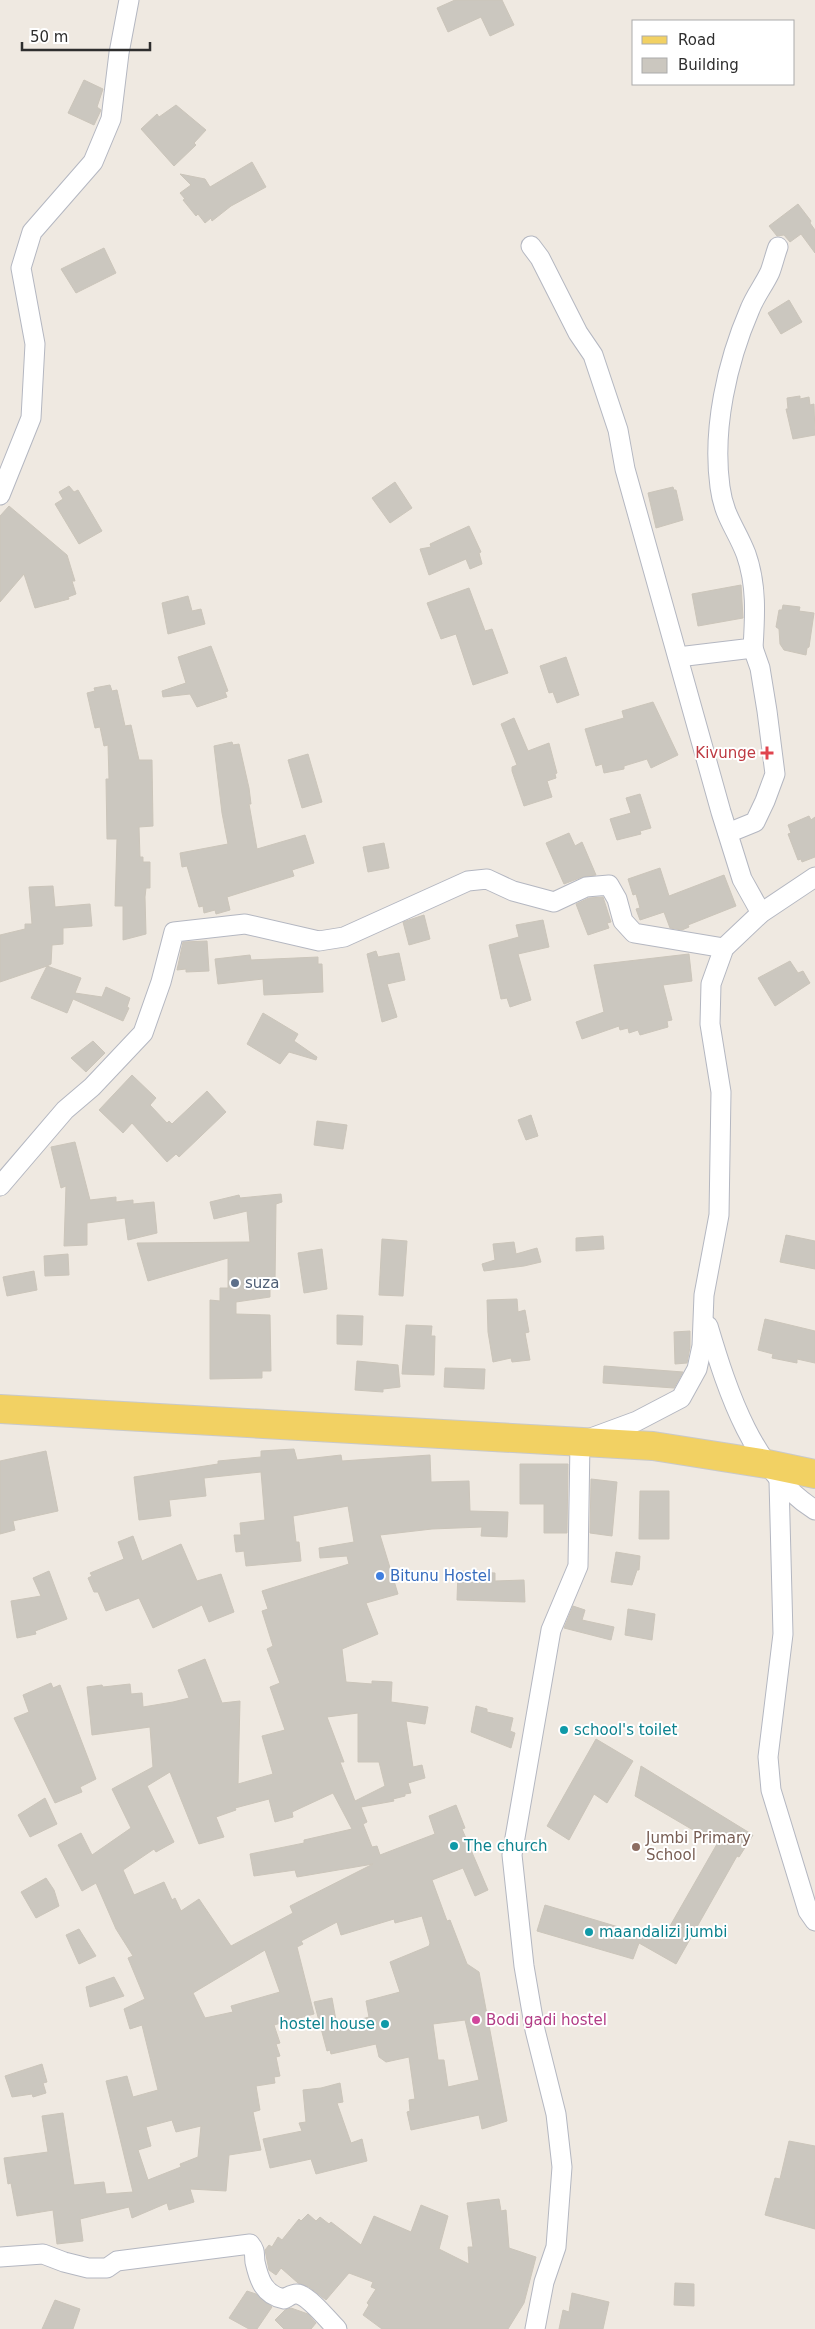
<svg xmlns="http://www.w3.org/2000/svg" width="815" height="2329" font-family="'DejaVu Sans',sans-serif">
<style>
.building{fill:#cbc7bf;stroke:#cbc5ba;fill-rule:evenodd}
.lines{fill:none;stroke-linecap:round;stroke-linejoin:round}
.street-casing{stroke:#b4b7c1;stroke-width:21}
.primary-casing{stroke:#c9c9c9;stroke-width:30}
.street{stroke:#fff;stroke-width:19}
.primary{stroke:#f2d163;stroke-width:28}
.health-dot{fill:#e0444e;stroke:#fff;stroke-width:2}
.service-dot{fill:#5c6f8a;stroke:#fff;stroke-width:2}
.shop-dot{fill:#3f7fe0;stroke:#fff;stroke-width:2}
.culture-dot{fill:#0f9aa8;stroke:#fff;stroke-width:2}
.education-dot{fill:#8d6e63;stroke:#fff;stroke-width:2}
.hotel-dot{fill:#d1479c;stroke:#fff;stroke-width:2}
.labels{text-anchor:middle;stroke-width:4;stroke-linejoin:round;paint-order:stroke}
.health-label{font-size:15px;fill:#be3a42;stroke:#fff;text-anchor:end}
.service-label{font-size:15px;fill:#4e5e75;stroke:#fff;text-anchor:start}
.shop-label{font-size:15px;fill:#366cbe;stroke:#fff;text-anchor:start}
.culture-label{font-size:15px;fill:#0d838f;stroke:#fff;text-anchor:start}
.education-label{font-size:15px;fill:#785e54;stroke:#fff;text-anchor:start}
.hotel-label{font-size:15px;fill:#b23c85;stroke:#fff;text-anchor:start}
</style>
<rect width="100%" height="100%" fill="#efe9e1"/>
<!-- building -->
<g class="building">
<polygon points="455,0 502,0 514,25 490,36 481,17 448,32 437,8"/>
<polygon points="84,80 103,89 97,107 101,110 94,125 68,113"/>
<polygon points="176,105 206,130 194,143 196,145 174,166 141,129 157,114 159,117"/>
<polygon points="252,162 266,187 231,206 212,221 211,218 205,223 198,214 196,216 183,200 185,199 180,193 191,185 180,174 205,179 210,187"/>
<polygon points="798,204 811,221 810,223 815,230 815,253 801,234 790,242 784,235 777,236 769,226"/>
<polygon points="104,248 116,273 76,293 61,269"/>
<polygon points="789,300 802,322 781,334 768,313"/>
<polygon points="800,396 800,399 809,397 810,405 814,404 815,435 793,439 786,409 788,409 787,398"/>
<polygon points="395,482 412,508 390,523 372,498"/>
<polygon points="69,486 74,492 78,490 102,531 79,544 55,504 63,499 59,492"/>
<polygon points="673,487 674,490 676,490 683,520 656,528 648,493"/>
<polygon points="9,506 67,555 75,581 72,581 76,594 68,597 69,599 35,608 24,574 0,602 0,516"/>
<polygon points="469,526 481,552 479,553 482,564 470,569 466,559 429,575 420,549 431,547 430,544"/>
<polygon points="741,585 743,618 698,626 692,594"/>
<polygon points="469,588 485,631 492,629 508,673 473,685 456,634 441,639 427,603"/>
<polygon points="188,596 192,611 201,609 205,624 168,634 162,603"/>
<polygon points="783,605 800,607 799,611 814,613 809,647 807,648 806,655 784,650 780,644 779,629 776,627 779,610 782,610"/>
<polygon points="211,646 228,691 225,692 227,697 197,707 190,694 163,697 162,691 186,683 178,657"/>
<polygon points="566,657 579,695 557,703 553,692 549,693 540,666"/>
<polygon points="110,685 112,691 117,690 125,726 131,725 139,760 152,760 153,826 139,827 140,857 143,857 143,862 150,862 150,888 146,888 145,897 146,934 123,940 123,906 115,906 117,839 107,839 106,779 109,779 108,745 104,746 100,727 95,728 87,693 95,691 94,688"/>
<polygon points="653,702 678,755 651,768 647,759 624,766 624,769 604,773 602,764 596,766 585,729 624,718 622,711"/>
<polygon points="514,718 528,751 549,743 557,773 555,774 556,778 547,781 552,797 524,806 512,771 512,767 517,765 501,724"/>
<polygon points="232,742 233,745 239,744 249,788 251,804 249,804 257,849 305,835 314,863 292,870 294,876 227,897 230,910 216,914 215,910 204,913 203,906 199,907 187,866 182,867 180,853 228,844 222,813 214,746"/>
<polygon points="308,754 322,802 302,808 288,760"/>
<polygon points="640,794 651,828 640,831 641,834 617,840 610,819 631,813 626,798"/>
<polygon points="809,816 811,820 815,817 815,857 802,862 801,859 798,860 788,834 791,833 788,825"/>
<polygon points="569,833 575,846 582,842 596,875 582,877 564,884 546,843"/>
<polygon points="384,843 389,868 368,872 363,847"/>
<polygon points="660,868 669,896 724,875 736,906 688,925 689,927 682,930 670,928 664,912 640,920 636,909 640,908 636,894 633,895 628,879"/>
<polygon points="53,886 55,907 90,904 92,926 63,928 63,944 52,945 51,964 47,966 81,978 75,993 102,997 106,987 130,998 127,1007 129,1008 123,1021 73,999 67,1013 31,998 47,966 0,982 0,935 25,929 25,924 32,924 29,887"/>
<polygon points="603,897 611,922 607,923 609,928 588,935 576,904 589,898"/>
<polygon points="424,915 430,939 409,945 403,922"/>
<polygon points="543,920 549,947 518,954 531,1000 510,1007 507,998 501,999 489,945 519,937 516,925"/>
<polygon points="207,941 209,971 186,972 186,969 177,970 183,942"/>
<polygon points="376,951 378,957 399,953 405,980 387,984 397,1017 382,1022 367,954"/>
<polygon points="689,954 692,981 663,985 672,1020 667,1021 668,1027 640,1035 638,1030 629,1033 628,1028 620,1030 619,1026 582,1039 576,1022 604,1012 594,965"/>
<polygon points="250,955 251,960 318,957 318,964 322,964 323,992 264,995 263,979 218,984 215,959"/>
<polygon points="790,961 798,973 803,971 810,983 775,1006 758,978"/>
<polygon points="263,1013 298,1034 294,1041 317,1057 316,1060 289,1052 280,1064 247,1044"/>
<polygon points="93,1041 105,1053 86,1072 71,1058"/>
<polygon points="132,1075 156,1098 150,1105 167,1123 169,1121 172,1124 207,1091 226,1112 179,1157 176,1154 167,1162 132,1123 123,1133 99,1110"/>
<polygon points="531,1115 538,1136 526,1140 518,1120"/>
<polygon points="317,1121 347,1125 343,1149 314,1145"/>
<polygon points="75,1142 90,1200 116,1197 116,1202 133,1200 133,1204 154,1202 157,1233 128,1240 125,1218 87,1223 87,1245 64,1246 66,1186 61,1188 51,1147"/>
<polygon points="281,1194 282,1202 276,1204 275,1285 270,1285 270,1297 236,1302 236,1314 270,1315 271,1371 262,1371 262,1378 210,1379 210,1300 220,1301 220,1288 228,1288 228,1258 148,1281 137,1243 250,1242 247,1211 214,1219 210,1202 239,1195 240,1198"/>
<polygon points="786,1235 815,1241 815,1269 780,1262"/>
<polygon points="603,1236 604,1249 576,1251 576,1238"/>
<polygon points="382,1239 407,1241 403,1296 379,1295"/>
<polygon points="514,1242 516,1254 537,1248 541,1262 524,1266 484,1271 482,1264 495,1260 493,1244"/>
<polygon points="322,1249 327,1289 304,1293 298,1253"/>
<polygon points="68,1254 69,1275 45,1276 44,1256"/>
<polygon points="34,1271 37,1290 7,1296 3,1277"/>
<polygon points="517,1299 518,1312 525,1310 529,1332 525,1333 530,1360 512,1362 511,1358 493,1362 488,1332 487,1300"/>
<polygon points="337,1315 363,1316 362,1345 337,1344"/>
<polygon points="765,1319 815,1331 815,1363 797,1359 797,1363 772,1358 773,1354 758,1350"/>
<polygon points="406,1325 432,1326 431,1336 435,1336 434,1375 402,1374"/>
<polygon points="690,1331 690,1347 687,1363 675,1364 674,1332"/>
<polygon points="357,1361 398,1365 400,1387 383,1389 383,1392 355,1390"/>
<polygon points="604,1366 683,1372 674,1388 603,1383"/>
<polygon points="445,1368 485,1369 484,1389 444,1387"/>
<path d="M 294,1449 L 297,1460 L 341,1455 L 342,1461 L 430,1455 L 431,1482 L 469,1481 L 470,1511 L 508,1512 L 507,1537 L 481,1536 L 482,1527 L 432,1529 L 380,1535 L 398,1594 L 366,1603 L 378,1634 L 342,1649 L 346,1682 L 372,1684 L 372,1681 L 392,1682 L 391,1702 L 428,1707 L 425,1724 L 406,1721 L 413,1767 L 422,1765 L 425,1778 L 408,1783 L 411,1793 L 405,1794 L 405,1796 L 393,1799 L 394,1801 L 361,1807 L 367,1822 L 363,1824 L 372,1847 L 377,1846 L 380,1855 L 435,1834 L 429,1816 L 456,1805 L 465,1828 L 462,1829 L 488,1890 L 475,1896 L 463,1868 L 432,1880 L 447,1921 L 450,1920 L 467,1964 L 479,1972 L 507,2121 L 482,2129 L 479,2115 L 411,2130 L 407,2112 L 410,2111 L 409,2100 L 415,2099 L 409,2057 L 386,2062 L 379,2057 L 376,2044 L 331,2054 L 330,2050 L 327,2051 L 314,2002 L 332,1998 L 337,2026 L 369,2017 L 366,2001 L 400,1992 L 390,1962 L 429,1946 L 430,1943 L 422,1916 L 395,1923 L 394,1919 L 341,1935 L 337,1922 L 301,1941 L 303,1944 L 297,1947 L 314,2014 L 274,2025 L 280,2043 L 276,2044 L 280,2056 L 276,2057 L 280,2076 L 274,2077 L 275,2083 L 256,2086 L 260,2110 L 253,2112 L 261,2150 L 229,2155 L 226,2191 L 190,2189 L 194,2202 L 169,2210 L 167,2203 L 132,2218 L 129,2207 L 80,2219 L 83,2241 L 57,2244 L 53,2210 L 17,2216 L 11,2183 L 8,2184 L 4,2158 L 48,2152 L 42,2116 L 63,2113 L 74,2185 L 104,2182 L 106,2194 L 133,2192 L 106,2081 L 127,2076 L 133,2097 L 158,2090 L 142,2025 L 130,2029 L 124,2009 L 145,1999 L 128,1958 L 133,1956 L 116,1929 L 96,1883 L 82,1891 L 58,1845 L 81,1833 L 92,1855 L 131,1828 L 112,1789 L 153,1767 L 150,1727 L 92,1735 L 87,1687 L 102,1685 L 103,1687 L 130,1684 L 131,1694 L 142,1693 L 143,1707 L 173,1702 L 189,1698 L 178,1670 L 205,1659 L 222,1703 L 240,1701 L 238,1784 L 273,1774 L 262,1736 L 285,1730 L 270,1687 L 280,1683 L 267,1649 L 273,1646 L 262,1611 L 268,1609 L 262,1591 L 349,1564 L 347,1556 L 320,1558 L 319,1548 L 354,1542 L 348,1506 L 293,1516 L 296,1542 L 299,1542 L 301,1561 L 246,1566 L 244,1551 L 236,1552 L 234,1535 L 241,1535 L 240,1523 L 265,1520 L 261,1472 L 204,1478 L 206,1496 L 169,1500 L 171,1516 L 139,1520 L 134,1477 L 218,1464 L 218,1461 L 261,1457 L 261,1451 ZM 358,1713 L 358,1762 L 379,1762 L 385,1786 L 355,1801 L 340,1762 L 344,1762 L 327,1717 ZM 170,1772 L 199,1844 L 224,1837 L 216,1817 L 236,1810 L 235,1808 L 269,1799 L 275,1822 L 293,1817 L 292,1812 L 333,1793 L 352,1829 L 304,1840 L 304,1843 L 250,1854 L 254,1876 L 295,1870 L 297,1877 L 373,1864 L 290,1906 L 293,1913 L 231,1946 L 199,1899 L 181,1911 L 175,1898 L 172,1900 L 164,1882 L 134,1895 L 123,1870 L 154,1849 L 156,1852 L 174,1842 L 147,1786 ZM 265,1950 L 280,1992 L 231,2006 L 233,2012 L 205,2018 L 193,1993 ZM 465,2020 L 479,2080 L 448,2087 L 444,2060 L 438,2060 L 433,2024 ZM 172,2120 L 176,2132 L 201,2126 L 198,2157 L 180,2164 L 181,2167 L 148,2180 L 138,2150 L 151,2146 L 146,2127 Z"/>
<polygon points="46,1451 58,1511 13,1521 15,1530 0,1534 0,1461"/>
<polygon points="520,1464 568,1464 567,1533 544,1533 544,1504 520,1504"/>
<polygon points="591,1479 617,1482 612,1536 590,1533"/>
<polygon points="640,1491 669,1491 669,1539 639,1539"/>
<polygon points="133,1536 142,1561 181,1544 197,1581 221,1574 234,1612 209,1622 202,1605 153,1628 139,1598 106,1611 98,1592 94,1592 88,1578 92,1576 90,1573 124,1559 118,1542"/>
<polygon points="616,1552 640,1556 639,1570 637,1570 632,1585 611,1582"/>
<polygon points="49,1571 67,1619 35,1631 36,1634 17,1638 11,1601 41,1596 33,1578"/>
<polygon points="458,1571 495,1573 495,1581 524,1580 525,1602 457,1600"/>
<polygon points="573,1606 585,1610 582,1620 614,1627 611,1640 564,1628"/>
<polygon points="628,1609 655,1614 652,1640 625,1635"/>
<polygon points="51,1683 53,1688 60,1685 96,1779 80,1787 82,1792 55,1803 14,1718 29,1712 23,1695"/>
<polygon points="476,1706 487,1709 487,1712 513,1718 510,1731 515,1733 511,1748 471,1732"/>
<polygon points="596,1739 633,1761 607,1803 594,1794 569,1840 547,1826"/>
<polygon points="641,1766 753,1835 739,1857 737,1856 676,1964 639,1943 633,1959 537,1931 545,1905 662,1940 717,1844 635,1796"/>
<polygon points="45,1798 57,1824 30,1837 18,1815"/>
<polygon points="46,1878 54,1890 59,1906 36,1918 21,1892"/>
<polygon points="79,1929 96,1956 79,1964 66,1935"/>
<polygon points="114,1977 124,1996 90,2007 86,1987"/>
<polygon points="42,2064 47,2082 43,2083 46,2093 33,2097 32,2094 12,2097 5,2076"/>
<polygon points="340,2083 343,2102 337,2103 351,2143 362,2139 367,2161 316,2174 311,2159 270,2168 263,2139 302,2131 299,2123 306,2122 303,2090 321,2088"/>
<polygon points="789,2141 815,2146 815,2229 765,2215 775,2178 780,2179"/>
<polygon points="499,2199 501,2211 506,2210 509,2248 536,2257 524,2303 508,2329 382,2329 363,2315 369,2305 367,2303 376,2289 371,2287 373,2282 349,2273 326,2300 309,2287 298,2283 281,2268 276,2275 269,2270 265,2250 269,2245 272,2247 278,2237 282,2240 299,2219 301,2221 308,2214 316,2221 320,2217 329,2224 331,2222 361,2245 374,2216 411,2232 421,2205 448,2216 439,2249 469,2264 468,2247 473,2247 467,2203"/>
<polygon points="675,2283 694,2284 694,2306 674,2305"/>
<polygon points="247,2291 256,2294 272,2307 257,2329 249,2329 229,2318"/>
<polygon points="572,2293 609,2302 603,2329 559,2329 563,2310 569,2312"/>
<polygon points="55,2300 80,2309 73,2329 42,2329"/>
<polygon points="291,2308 308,2314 316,2323 311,2329 284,2329 275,2320 285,2310"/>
</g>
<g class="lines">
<!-- street casing -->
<g class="street-casing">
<g id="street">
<polyline points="531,246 540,258 578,333 593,355 618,430 625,469 721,812 742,879 761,913"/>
<polyline points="0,495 31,418 35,344 21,268 32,232 93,162 111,119 119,53 129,0"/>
<path d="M 678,657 L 753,648 C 755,616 757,585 746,554 C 736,528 724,517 720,487 C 712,429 727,362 750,309 C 755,296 764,285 770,272 C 773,264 775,255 778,247"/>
<polyline points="728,833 755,822 765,801 775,774 767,711 760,668 753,648"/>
<polyline points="0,1186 65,1110 92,1087 143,1033 161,982 174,932 245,924 319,941 344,937 468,881 487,879 513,891 554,902 586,887 609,885 617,899 623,921 634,933 724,948"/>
<path d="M 708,1326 C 728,1393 753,1471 815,1510"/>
<polyline points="779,1481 783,1634 768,1757 771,1790 808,1911 815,1921"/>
<path d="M 0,2257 L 43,2254 L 64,2262 L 88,2268 L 107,2268 L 117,2261 L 250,2244 C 256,2251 254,2254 255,2262 C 259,2280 264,2295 284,2299 C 288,2297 293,2293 298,2294 C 310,2297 328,2320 337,2329"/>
<polyline points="535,2329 544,2282 556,2247 562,2167 556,2114 535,2030 524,1966 512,1855 551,1630 578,1566 580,1442 637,1421 681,1398 697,1369 702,1346 704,1295 719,1215 721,1092 710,1024 711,984 724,948 761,913 815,877"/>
</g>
</g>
<!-- primary casing -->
<g class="primary-casing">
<polyline id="primary" points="0,1409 653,1446 767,1464 815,1474"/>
</g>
<!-- street -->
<use href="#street" class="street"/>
<!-- primary -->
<use href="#primary" class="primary"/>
</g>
<!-- markers -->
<path class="health-dot" d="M764.5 745.5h5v5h5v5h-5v5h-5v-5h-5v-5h5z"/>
<circle class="service-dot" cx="235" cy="1283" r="5"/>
<circle class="shop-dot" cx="380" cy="1576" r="5"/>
<g class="culture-dot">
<circle cx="564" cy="1730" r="5"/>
<circle cx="454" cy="1846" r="5"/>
<circle cx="589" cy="1932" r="5"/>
<circle cx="385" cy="2024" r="5"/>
</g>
<circle class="education-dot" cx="636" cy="1847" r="5"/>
<circle class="hotel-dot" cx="476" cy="2020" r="5"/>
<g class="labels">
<!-- health labels -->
<g class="health-label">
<text x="756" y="758">Kivunge</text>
</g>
<!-- service labels -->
<g class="service-label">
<text x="245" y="1288">suza</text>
</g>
<!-- shop labels -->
<g class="shop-label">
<text x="390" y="1581">Bitunu Hostel</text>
</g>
<!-- culture labels -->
<g class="culture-label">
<text x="574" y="1735">school's toilet</text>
<text x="464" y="1851">The church</text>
<text x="599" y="1937">maandalizi jumbi</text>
<text x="375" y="2029" text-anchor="end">hostel house</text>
</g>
<!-- education labels -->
<g class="education-label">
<text x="646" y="1843">Jumbi Primary<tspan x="646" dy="17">School</tspan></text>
</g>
<!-- hotel labels -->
<g class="hotel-label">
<text x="486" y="2025">Bodi gadi hostel</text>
</g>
</g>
<!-- legend -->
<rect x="632" y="20" width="162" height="65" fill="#ffffff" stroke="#ababab"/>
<rect x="642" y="36" width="25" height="8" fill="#f2d163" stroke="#ababab"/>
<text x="678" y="45" font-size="15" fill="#2e2e2e">Road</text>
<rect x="642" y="58" width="25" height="15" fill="#cbc7bf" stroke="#ababab"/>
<text x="678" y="70" font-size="15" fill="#2e2e2e">Building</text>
<!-- scale -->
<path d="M22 42v8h128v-8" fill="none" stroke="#2e2e2e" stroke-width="2.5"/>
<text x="30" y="42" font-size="15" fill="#2e2e2e" stroke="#ffffff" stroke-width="4" paint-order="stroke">50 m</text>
</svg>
